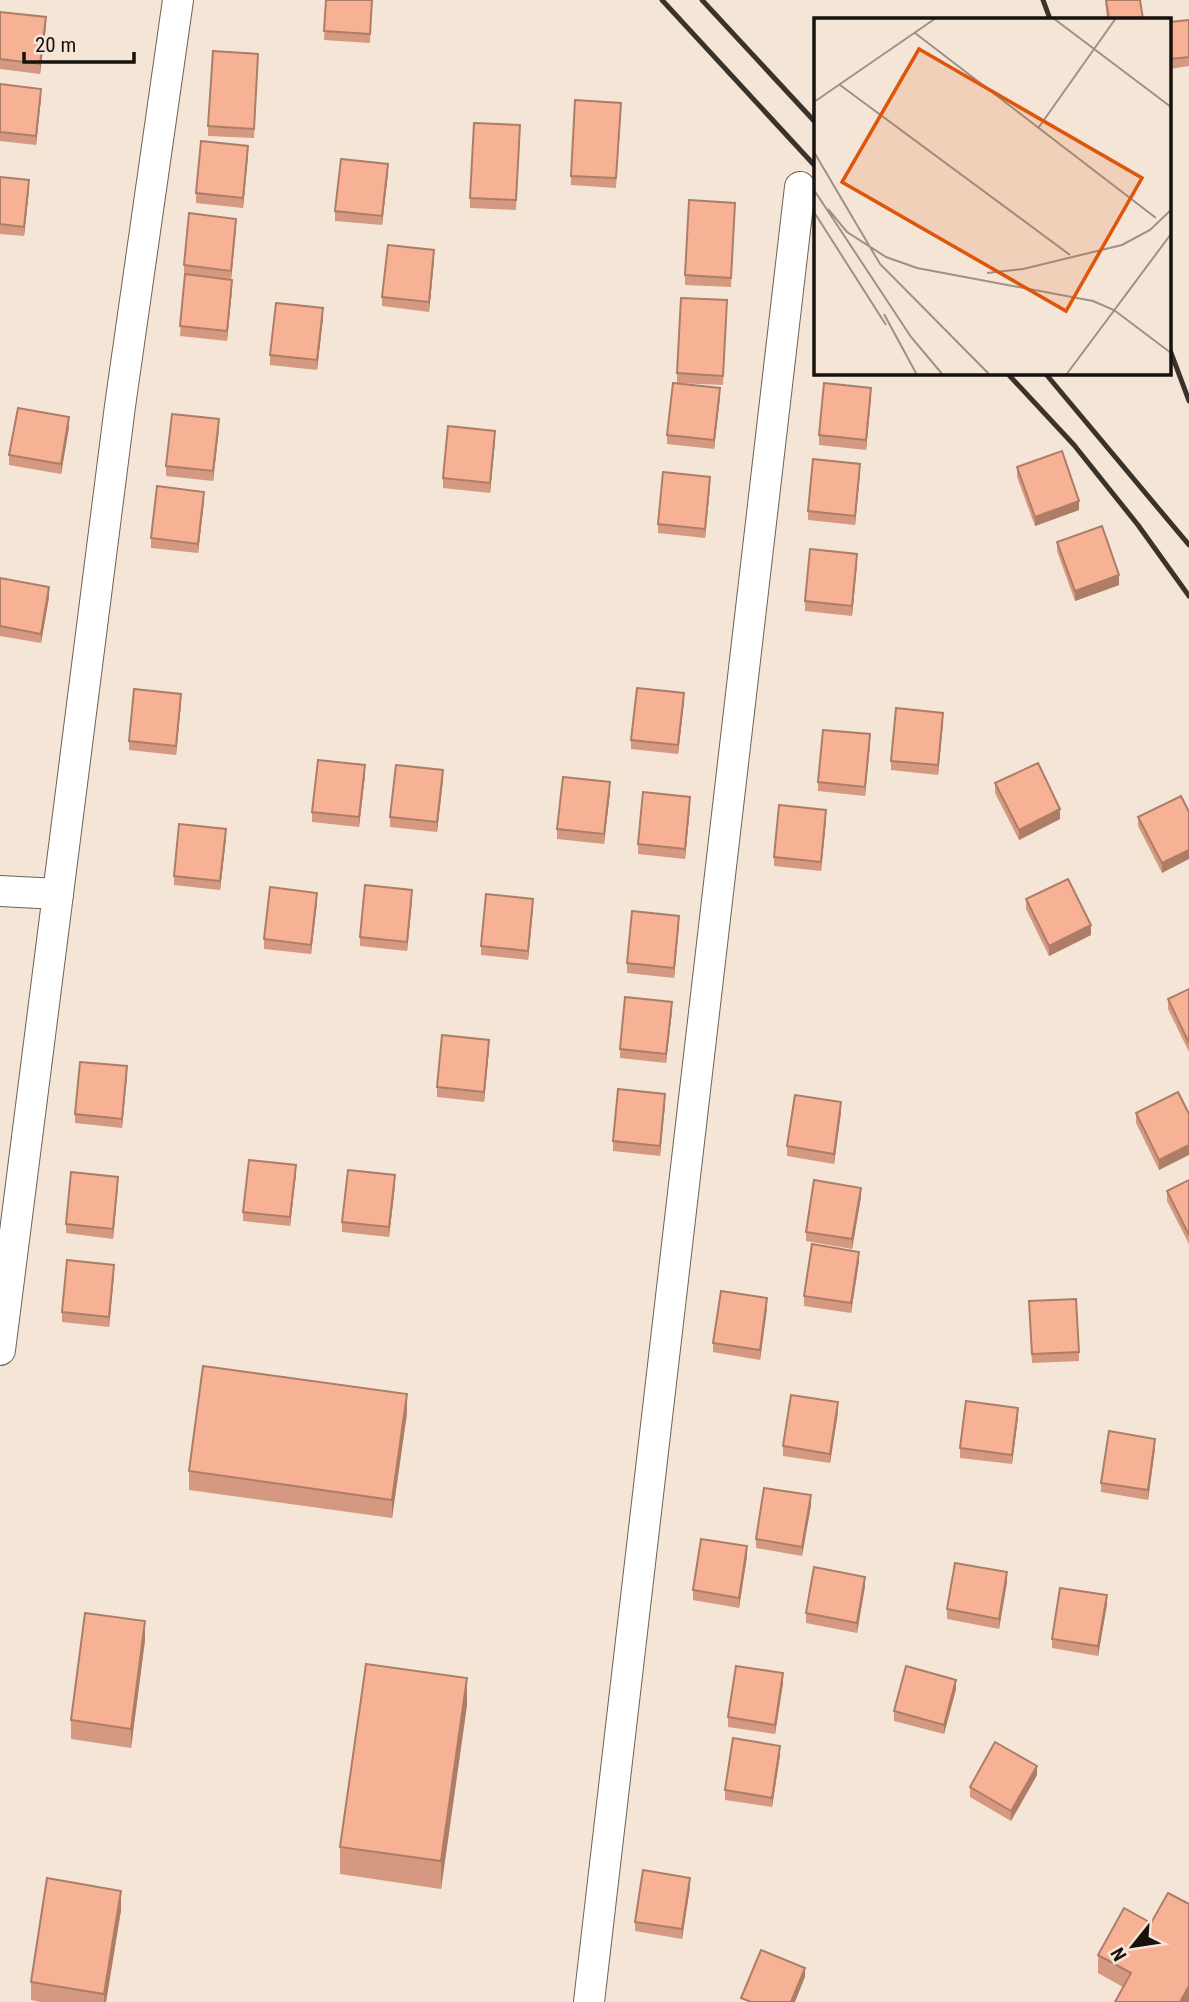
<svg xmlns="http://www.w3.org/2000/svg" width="1189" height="2002" font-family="'Roboto Condensed',sans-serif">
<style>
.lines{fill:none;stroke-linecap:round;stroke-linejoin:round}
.street-casing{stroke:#6e6155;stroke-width:32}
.street{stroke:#fff;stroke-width:30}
.rail{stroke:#39332c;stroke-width:5}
.wall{fill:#d49980}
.shaded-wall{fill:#ad7d68}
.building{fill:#f7b295;stroke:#ad7d68;stroke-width:2}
.inset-road{fill:none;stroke:#9c9186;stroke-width:2}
.view{fill:#de550c;fill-opacity:0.15;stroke:#de550c;stroke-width:3.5}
.inset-edge{fill:none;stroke:#17120d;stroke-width:3.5}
</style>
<rect width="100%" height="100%" fill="#f5e5d7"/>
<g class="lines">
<!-- street casing -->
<g class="street-casing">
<g id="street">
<polyline points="0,891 58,894"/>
<polyline points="0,1350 120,406 178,0"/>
<polyline points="589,2002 800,187"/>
</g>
</g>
<!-- street -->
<use href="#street" class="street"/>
<!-- rail -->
<g class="rail">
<polyline points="662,0 816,167"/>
<polyline points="702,0 816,123"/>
<polyline points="1043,0 1050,19"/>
<polyline points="1170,350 1189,401"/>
<polyline points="1007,373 1074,445 1138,525 1189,596"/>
<polyline points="1045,373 1189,545"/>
</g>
</g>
<!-- wall -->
<g class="wall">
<polygon points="326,0 372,0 370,43 324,40"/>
<polygon points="1105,0 1140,0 1143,19 1107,19"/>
<polygon points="0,12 46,26 40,74 0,69"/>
<polygon points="1189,20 1189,66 1170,69 1170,22"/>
<polygon points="258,63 254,138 208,136 208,126"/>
<polygon points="0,84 41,98 36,145 0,141"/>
<polygon points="621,113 616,188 571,185 571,176"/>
<polygon points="520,135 516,210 470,208 470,198"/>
<polygon points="248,156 243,208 196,203 196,193"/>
<polygon points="388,173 382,225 335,221 335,211"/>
<polygon points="0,177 29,190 24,236 0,234"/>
<polygon points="735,203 731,287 685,285 685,275"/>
<polygon points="236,228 231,279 232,289 227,341 180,336 185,275 184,275 184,265"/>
<polygon points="434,260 429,312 382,306 382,297"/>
<polygon points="727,310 723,385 677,383 677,373"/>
<polygon points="323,318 317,370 270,365 270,355"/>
<polygon points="720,397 714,449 667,444 667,435"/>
<polygon points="871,398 866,450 819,445 819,435"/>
<polygon points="69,427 61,474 9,465 9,455"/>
<polygon points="219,429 213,481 166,476 166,466"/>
<polygon points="495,441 490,493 443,488 443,478"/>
<polygon points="1017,467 1079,510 1035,526 1017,477"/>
<polygon points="860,473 855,525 808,520 808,511"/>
<polygon points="710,487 705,538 658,533 658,524"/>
<polygon points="204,501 198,553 151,548 151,538"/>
<polygon points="1057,542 1119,585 1075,601 1057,551"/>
<polygon points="857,564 852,616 805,611 805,601"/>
<polygon points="0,578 49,597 41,643 0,636"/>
<polygon points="684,702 678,754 631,749 631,740"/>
<polygon points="181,703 176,755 129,750 129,741"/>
<polygon points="943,723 938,775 891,770 891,761"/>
<polygon points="870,744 865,796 818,791 818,782"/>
<polygon points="365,775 359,827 312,822 312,812"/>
<polygon points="443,780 437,832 390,827 390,817"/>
<polygon points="995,783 1060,819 1019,840 995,793"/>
<polygon points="610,792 604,844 557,839 557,829"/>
<polygon points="1181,796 1162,873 1138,826 1138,817"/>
<polygon points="690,807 685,859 638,854 638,844"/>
<polygon points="826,819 821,871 774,866 774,857"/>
<polygon points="226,838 220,890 174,885 174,876"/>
<polygon points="1026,899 1091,935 1049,956 1026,909"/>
<polygon points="412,900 407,951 360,946 360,937"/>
<polygon points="317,902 311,954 264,949 264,939"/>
<polygon points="533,908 528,960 481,955 481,946"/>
<polygon points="679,926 674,978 627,973 627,963"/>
<polygon points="1189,989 1189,1052 1168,1009 1168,999"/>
<polygon points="672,1011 666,1063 620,1058 620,1049"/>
<polygon points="489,1049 484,1102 437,1097 437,1087"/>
<polygon points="127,1076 122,1128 75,1123 75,1114"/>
<polygon points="1178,1092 1159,1170 1136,1123 1136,1113"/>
<polygon points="665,1104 660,1156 613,1151 613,1141"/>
<polygon points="841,1112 834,1164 787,1156 787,1146"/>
<polygon points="296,1174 290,1226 243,1221 243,1212"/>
<polygon points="1189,1180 1189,1244 1167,1201 1167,1191"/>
<polygon points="395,1185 389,1237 342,1232 342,1222"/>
<polygon points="118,1186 113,1239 66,1233 66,1224"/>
<polygon points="861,1197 852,1249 806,1241 806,1232"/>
<polygon points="859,1261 851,1313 804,1306 804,1296"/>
<polygon points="114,1275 109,1327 62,1322 62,1312"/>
<polygon points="767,1308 760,1360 713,1352 713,1343"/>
<polygon points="1029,1311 1079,1352 1079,1361 1032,1363"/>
<polygon points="838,1412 830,1463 783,1456 783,1446"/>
<polygon points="407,1413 392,1518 189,1490 189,1471"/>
<polygon points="1018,1417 1012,1464 960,1458 960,1448"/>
<polygon points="1155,1448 1148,1500 1101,1492 1101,1483"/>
<polygon points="811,1505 802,1556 756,1548 756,1539"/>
<polygon points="747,1556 739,1608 693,1600 693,1590"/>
<polygon points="1007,1582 999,1629 947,1619 947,1609"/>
<polygon points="865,1586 857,1633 806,1623 806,1613"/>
<polygon points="1107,1604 1098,1656 1052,1648 1052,1639"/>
<polygon points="145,1640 131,1748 71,1739 71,1720"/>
<polygon points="783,1683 775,1734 728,1727 728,1717"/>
<polygon points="956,1689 944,1734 894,1721 894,1711"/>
<polygon points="467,1705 441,1889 340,1874 340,1847"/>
<polygon points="780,1755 772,1807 725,1800 725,1790"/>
<polygon points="1037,1775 1011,1821 970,1797 970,1787"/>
<polygon points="690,1887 682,1939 635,1931 635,1922"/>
<polygon points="1189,1904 1123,1987 1098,1973 1098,1955"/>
<polygon points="121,1910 106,2002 40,2002 31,2000 31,1982"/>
</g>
<!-- shaded-wall -->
<g class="shaded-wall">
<polygon points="46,17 46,26 40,74 40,64"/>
<polygon points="41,89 41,98 36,145 36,136"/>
<polygon points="248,146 248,156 243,208 243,198"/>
<polygon points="388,164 388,173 382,225 382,216"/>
<polygon points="29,180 29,190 24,236 24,227"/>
<polygon points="236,219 236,228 231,280 231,271"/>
<polygon points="434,250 434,260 429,312 429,302"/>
<polygon points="232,280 232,289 227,341 227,331"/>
<polygon points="323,308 323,318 317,370 317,360"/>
<polygon points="720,388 720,397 714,449 714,440"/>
<polygon points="871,388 871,398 866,450 866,440"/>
<polygon points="69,417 69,427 61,474 61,464"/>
<polygon points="219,419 219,429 213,481 213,471"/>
<polygon points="495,431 495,441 490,493 490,483"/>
<polygon points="860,464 860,473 855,525 855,516"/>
<polygon points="710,477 710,487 705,538 705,529"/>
<polygon points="204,492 204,501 198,553 198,544"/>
<polygon points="1079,501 1079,510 1035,526 1035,517"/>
<polygon points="857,554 857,564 852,616 852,606"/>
<polygon points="1119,575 1119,585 1075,601 1075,591"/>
<polygon points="49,587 49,597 41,643 41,634"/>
<polygon points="684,693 684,702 678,754 678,745"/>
<polygon points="181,694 181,703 176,755 176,746"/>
<polygon points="943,713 943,723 938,775 938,765"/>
<polygon points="870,734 870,744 865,796 865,787"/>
<polygon points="365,765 365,775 359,827 359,817"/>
<polygon points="443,770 443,780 437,832 437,822"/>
<polygon points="610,782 610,792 604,844 604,834"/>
<polygon points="690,797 690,807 685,859 685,849"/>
<polygon points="1060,809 1060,819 1019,840 1019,830"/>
<polygon points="826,810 826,819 821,871 821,862"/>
<polygon points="226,829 226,838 220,890 220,881"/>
<polygon points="1189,850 1189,859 1162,873 1162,863"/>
<polygon points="412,890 412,900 407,951 407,942"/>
<polygon points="317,893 317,902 311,954 311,945"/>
<polygon points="533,899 533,908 528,960 528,951"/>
<polygon points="679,916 679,926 674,978 674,968"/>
<polygon points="1091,925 1091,935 1049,956 1049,946"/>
<polygon points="672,1002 672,1011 666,1063 666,1054"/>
<polygon points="489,1040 489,1049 484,1102 484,1092"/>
<polygon points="127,1066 127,1076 122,1128 122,1119"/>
<polygon points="665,1094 665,1104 660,1156 660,1146"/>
<polygon points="841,1102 841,1112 834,1164 834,1154"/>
<polygon points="1189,1145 1189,1155 1159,1170 1159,1160"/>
<polygon points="296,1165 296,1174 290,1226 290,1217"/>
<polygon points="395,1175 395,1185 389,1237 389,1227"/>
<polygon points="118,1177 118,1186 113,1239 113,1229"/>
<polygon points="861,1188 861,1197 852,1249 852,1239"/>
<polygon points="859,1252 859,1261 851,1313 851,1303"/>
<polygon points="114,1265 114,1275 109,1327 109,1317"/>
<polygon points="767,1298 767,1308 760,1360 760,1350"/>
<polygon points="407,1394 407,1413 392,1518 392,1500"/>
<polygon points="838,1402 838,1412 830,1463 830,1454"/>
<polygon points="1018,1408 1018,1417 1012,1464 1012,1455"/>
<polygon points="1155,1439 1155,1448 1148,1500 1148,1490"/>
<polygon points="811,1495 811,1505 802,1556 802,1547"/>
<polygon points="747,1546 747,1556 739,1608 739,1598"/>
<polygon points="1007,1572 1007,1582 999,1629 999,1619"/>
<polygon points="865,1577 865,1586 857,1633 857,1623"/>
<polygon points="1107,1595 1107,1604 1098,1656 1098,1646"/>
<polygon points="145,1621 145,1640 131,1748 131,1729"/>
<polygon points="783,1673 783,1683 775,1734 775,1725"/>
<polygon points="467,1678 467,1705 441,1889 441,1861"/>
<polygon points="956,1680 956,1689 944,1734 944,1725"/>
<polygon points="780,1746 780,1755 772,1807 772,1798"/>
<polygon points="1037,1766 1037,1775 1011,1821 1011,1811"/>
<polygon points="690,1878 690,1887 682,1939 682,1929"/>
<polygon points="121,1891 121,1910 106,2002 104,2002 104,1994"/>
<polygon points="805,1968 805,1977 795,2002 791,2002"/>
<polygon points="1189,1986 1189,2002 1180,2002"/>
</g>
<!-- building -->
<g class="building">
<polygon points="326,0 372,0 370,34 324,31"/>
<polygon points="1106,0 1140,0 1143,19 1109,19"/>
<polygon points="0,12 46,17 40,64 0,59"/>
<polygon points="1189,20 1189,57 1170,59 1170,22"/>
<polygon points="213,51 258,54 254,129 208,126"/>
<polygon points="0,84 41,89 36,136 0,132"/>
<polygon points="575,100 621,103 616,178 571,176"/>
<polygon points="474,123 520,125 516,200 470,198"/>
<polygon points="201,141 248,146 243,198 196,193"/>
<polygon points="341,159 388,164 382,216 335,211"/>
<polygon points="0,177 29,180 24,227 0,224"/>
<polygon points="689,200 735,203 731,278 685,275"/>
<polygon points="189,213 236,219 231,271 184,265"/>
<polygon points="388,245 434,250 429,302 382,297"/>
<polygon points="185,274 232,280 227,331 180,326"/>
<polygon points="681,298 727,300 723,376 677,373"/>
<polygon points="276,303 323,308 317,360 270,355"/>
<polygon points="673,383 720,388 714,440 667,435"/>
<polygon points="824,383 871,388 866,440 819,435"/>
<polygon points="18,408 69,417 61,464 9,455"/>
<polygon points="172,414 219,419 213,471 166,466"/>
<polygon points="448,426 495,431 490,483 443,478"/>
<polygon points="1062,451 1079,501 1035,517 1017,467"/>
<polygon points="813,459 860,464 855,516 808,511"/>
<polygon points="663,472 710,477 705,529 658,524"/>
<polygon points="157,486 204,492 198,544 151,538"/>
<polygon points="1102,526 1119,575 1075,591 1057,542"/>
<polygon points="810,549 857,554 852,606 805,601"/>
<polygon points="0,578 49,587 41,634 0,626"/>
<polygon points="637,688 684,693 678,745 631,740"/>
<polygon points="134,689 181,694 176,746 129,741"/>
<polygon points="896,708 943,713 938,765 891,761"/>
<polygon points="823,730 870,734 865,787 818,782"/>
<polygon points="318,760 365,765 359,817 312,812"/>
<polygon points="1038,763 1060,809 1019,830 995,783"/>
<polygon points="396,765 443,770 437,822 390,817"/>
<polygon points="563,777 610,782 604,834 557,829"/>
<polygon points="643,792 690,797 685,849 638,844"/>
<polygon points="1181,796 1189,812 1189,850 1162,863 1138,817"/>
<polygon points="779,805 826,810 821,862 774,857"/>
<polygon points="179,824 226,829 220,881 174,876"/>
<polygon points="1068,879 1091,925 1049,946 1026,899"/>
<polygon points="365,885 412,890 407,942 360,937"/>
<polygon points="270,887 317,893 311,945 264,939"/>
<polygon points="486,894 533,899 528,951 481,946"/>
<polygon points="632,911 679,916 674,968 627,963"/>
<polygon points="1189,989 1189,1043 1168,999"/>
<polygon points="625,997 672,1002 666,1054 620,1049"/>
<polygon points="442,1035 489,1040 484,1092 437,1087"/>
<polygon points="80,1062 127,1066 122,1119 75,1114"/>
<polygon points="618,1089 665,1094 660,1146 613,1141"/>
<polygon points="1178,1092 1189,1114 1189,1145 1159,1160 1136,1113"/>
<polygon points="795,1095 841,1102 834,1154 787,1146"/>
<polygon points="249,1160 296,1165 290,1217 243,1212"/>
<polygon points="348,1170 395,1175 389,1227 342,1222"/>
<polygon points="71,1172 118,1177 113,1229 66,1224"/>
<polygon points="814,1180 861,1188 852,1239 806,1232"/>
<polygon points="1189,1180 1189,1235 1167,1191"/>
<polygon points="812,1244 859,1252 851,1303 804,1296"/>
<polygon points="67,1260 114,1265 109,1317 62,1312"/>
<polygon points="721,1291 767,1298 760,1350 713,1343"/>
<polygon points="1076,1299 1079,1352 1032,1354 1029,1301"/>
<polygon points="203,1366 407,1394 392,1500 189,1471"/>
<polygon points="791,1395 838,1402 830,1454 783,1446"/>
<polygon points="966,1401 1018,1408 1012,1455 960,1448"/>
<polygon points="1109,1431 1155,1439 1148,1490 1101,1483"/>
<polygon points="764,1488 811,1495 802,1547 756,1539"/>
<polygon points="701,1539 747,1546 739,1598 693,1590"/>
<polygon points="955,1563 1007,1572 999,1619 947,1609"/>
<polygon points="814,1567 865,1577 857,1623 806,1613"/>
<polygon points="1060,1588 1107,1595 1098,1646 1052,1639"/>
<polygon points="85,1613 145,1621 131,1729 71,1720"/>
<polygon points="366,1664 467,1678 441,1861 340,1847"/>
<polygon points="736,1666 783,1673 775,1725 728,1717"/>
<polygon points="906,1666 956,1680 944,1725 894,1711"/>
<polygon points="733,1738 780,1746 772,1798 725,1790"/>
<polygon points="995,1742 1037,1766 1011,1811 970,1787"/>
<polygon points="643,1870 690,1878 682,1929 635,1922"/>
<polygon points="47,1878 121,1891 104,1994 31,1982"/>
<polygon points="1168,1893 1189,1904 1189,1986 1180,2002 1115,2002 1131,1973 1098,1955 1124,1908 1151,1923"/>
<polygon points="761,1950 805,1968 791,2002 751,2002 741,1998"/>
</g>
<!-- overview -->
<g transform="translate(814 18)">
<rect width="357" height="357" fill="#f5e5d7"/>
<path class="inset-road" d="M 239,0 L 357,89M 101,15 L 342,200M 26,67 L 256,237M 0,84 L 122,0M 225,109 L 302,0M 0,134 L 66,246 L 176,357M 0,172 L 97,319 L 129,357M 14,191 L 33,214 L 72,239 L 103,250 L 279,283 L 300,292 L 357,335M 0,194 L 72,307M 173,255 L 209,251 L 308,227 L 336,212 L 357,192M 70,296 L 103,357M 252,357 L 357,216"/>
<path class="view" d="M 105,31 L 328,160 L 252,293 L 28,164 Z"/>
<rect width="357" height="357" class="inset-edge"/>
</g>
<!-- north arrow -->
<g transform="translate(1133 1946) rotate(240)" stroke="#f5e5d7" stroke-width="5" paint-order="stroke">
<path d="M0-5L12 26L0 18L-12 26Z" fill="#17120d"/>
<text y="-10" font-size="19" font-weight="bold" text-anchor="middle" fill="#17120d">N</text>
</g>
<!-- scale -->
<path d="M24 52v10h110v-10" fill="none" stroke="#17120d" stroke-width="3.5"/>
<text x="35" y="52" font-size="21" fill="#17120d" stroke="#f5e5d7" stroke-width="5" paint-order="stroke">20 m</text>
</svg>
